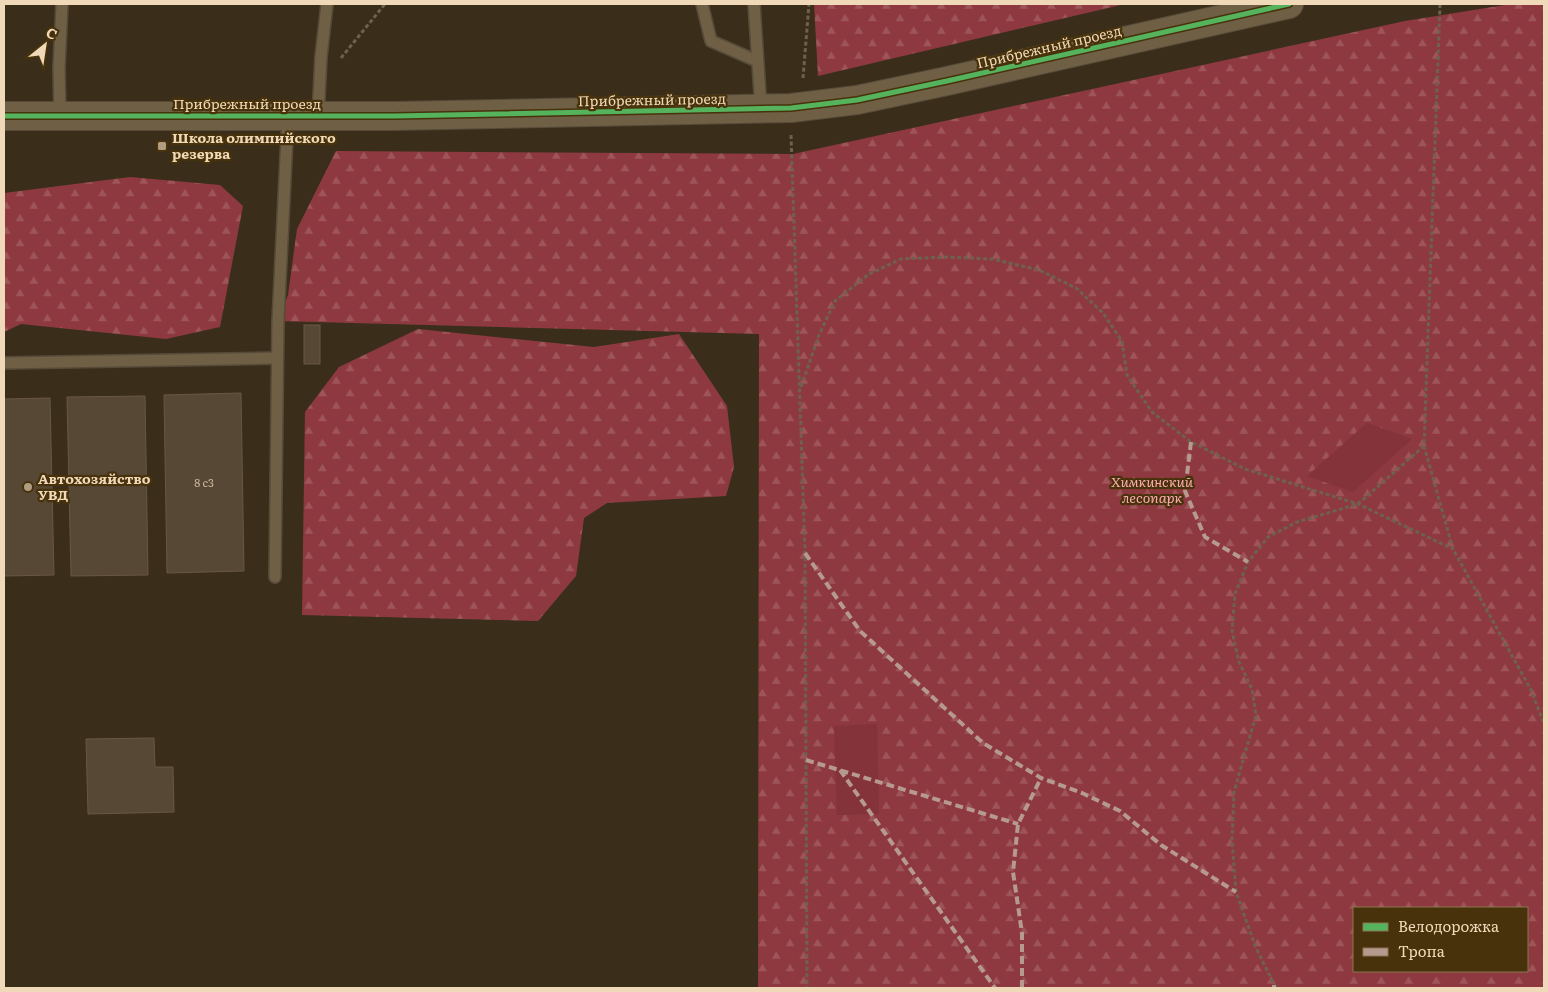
<svg xmlns="http://www.w3.org/2000/svg" width="1548" height="992" font-family="Literata,serif">
<style>
.forest{fill:url(#forest-firs);fill-rule:evenodd}
.park{fill:#833339}
.building{fill:#574836;stroke:#695742}
.lines{fill:none;stroke-linecap:round;stroke-linejoin:round}
.service-casing{stroke:#564a39;stroke-width:14}
.tertiary-casing{stroke:#564a39;stroke-width:30}
.path{stroke:#6e614d;stroke-width:3;stroke-dasharray:4 2.5;stroke-linecap:butt}
.service{stroke:#6e5f45;stroke-width:11}
.tertiary{stroke:#6e5f45;stroke-width:28}
.quiet{stroke:#b69a8f;stroke-width:4;stroke-dasharray:8 4;stroke-linecap:butt}
.cycleway-casing{stroke:#48320c;stroke-width:8}
.cycleway{stroke:#56b35d;stroke-width:5}
.poi-dot{fill:#b09d81;stroke:#48320c;stroke-width:2}
.labels{text-anchor:middle;stroke-width:4.5;stroke-linejoin:round;paint-order:stroke}
.number-label{font-size:11px;fill:#cab598}
.street-label{font-size:14px;fill:#f0d9b8;stroke:#48320c}
.poi-label{font-size:14px;font-weight:bold;fill:#f0d9b8;stroke:#48320c;text-anchor:start}
.park-label{font-size:14px;font-style:italic;fill:#fbabae;stroke:#48320c}
</style>
<defs>
<pattern id="forest-firs" width="22" height="20" patternUnits="userSpaceOnUse" patternTransform="scale(1.25)"><rect width="22" height="20" fill="#8e393f"/><path d="M5 1l3.5 6h-7zM16 11l3.5 6h-7z" fill="#9e5559"/></pattern>
</defs>
<rect width="100%" height="100%" fill="#3a2e1a"/>
<!-- forest -->
<g class="forest">
<polygon points="814,4 1125,4 818,76"/>
<path d="M 1511,4 L 1544,4 L 1544,988 L 758,988 L 759,334 L 278,321 L 288,295 L 297,229 L 336,151 L 793,154 L 1405,21 ZM 1354,908 L 1527,908 L 1527,971 L 1354,971 Z"/>
<polygon points="130,177 220,185 243,206 220,327 166,339 21,324 4,332 4,193"/>
<polygon points="418,329 594,347 679,334 727,406 734,467 726,496 607,503 584,518 576,576 538,621 302,615 305,412 339,367"/>
</g>
<!-- park -->
<g class="park">
<polygon points="1367,423 1412,439 1353,492 1307,476"/>
<polygon points="877,724 879,814 837,815 834,726"/>
</g>
<!-- building -->
<g class="building">
<rect x="304" y="325" width="16" height="39"/>
<polygon points="241,393 244,571 167,573 164,395"/>
<polygon points="145,396 148,575 71,576 67,397"/>
<polygon points="50,398 54,575 4,576 4,399"/>
<polygon points="154,738 155,767 173,767 174,812 88,814 86,739"/>
</g>
<g class="lines">
<!-- service casing -->
<g class="service-casing">
<g id="service">
<polyline points="702,4 711,41 757,61"/>
<polyline points="754,4 761,109"/>
<polyline points="60,116 59,68 62,4"/>
<polyline points="318,116 321,57 327,4"/>
<polyline points="4,363 277,358"/>
<polyline points="275,577 278,321 288,116"/>
</g>
</g>
<!-- tertiary casing -->
<g class="tertiary-casing">
<polyline id="tertiary" points="4,116 395,116 791,108 857,100 947,81 1289,4"/>
</g>
<!-- path -->
<g class="path">
<polyline points="1440,4 1424,446 1453,549 1531,690 1544,724"/>
<polyline points="341,58 385,4"/>
<polyline points="803,78 809,4"/>
<polyline points="791,135 805,553 807,988"/>
<polyline points="801,387 819,335 835,301 869,274 901,259 944,257 992,259 1039,270 1076,288 1103,313 1122,341 1127,375 1152,412 1191,442 1245,469 1358,504 1453,549"/>
<polyline points="1276,988 1256,948 1236,892 1232,840 1234,792 1256,715 1252,689 1239,662 1232,631 1235,594 1248,562 1268,537 1297,522 1358,504 1424,446"/>
</g>
<!-- service -->
<use href="#service" class="service"/>
<!-- tertiary -->
<use href="#tertiary" class="tertiary"/>
<!-- quiet -->
<g class="quiet">
<polyline points="1191,442 1185,491 1205,537 1248,562"/>
<polyline points="805,553 860,631 983,743 1041,778 1082,793 1120,811 1161,845 1236,892"/>
<polyline points="806,760 1018,824"/>
<polyline points="840,770 995,988"/>
<polyline points="1274,985 1274,988"/>
<polyline points="1022,988 1022,933 1013,872 1018,824 1041,778"/>
</g>
<!-- cycleway casing -->
<g class="cycleway-casing">
<polyline id="cycleway" points="4,116 395,116 791,108 857,100 947,81 1289,4"/>
</g>
<!-- cycleway -->
<use href="#cycleway" class="cycleway"/>
</g>
<!-- markers -->
<g class="poi-dot">
<rect x="157" y="141" width="10" height="10" rx="2.5"/>
<circle cx="28" cy="487" r="5"/>
</g>
<g class="labels">
<!-- number labels -->
<g class="number-label">
<text x="204" y="487">8 с3</text>
</g>
<!-- street labels -->
<g class="street-label">
<text transform="translate(1049 47) rotate(-13)" y="5">Прибрежный проезд</text>
<text transform="translate(652 100) rotate(-1)" y="5">Прибрежный проезд</text>
<text x="247" y="109">Прибрежный проезд</text>
</g>
<!-- poi labels -->
<g class="poi-label">
<text x="172" y="143">Школа олимпийского<tspan x="172" dy="16">резерва</tspan></text>
<text x="38" y="484">Автохозяйство<tspan x="38" dy="16">УВД</tspan></text>
</g>
<!-- park labels -->
<g class="park-label">
<text x="1152" y="487">Химкинский<tspan x="1152" dy="16">лесопарк</tspan></text>
</g>
</g>
<!-- border -->
<rect width="1548" height="992" fill="none" stroke="#f0d9b8" stroke-width="10"/>
<!-- legend -->
<rect x="1353" y="907" width="175" height="65" fill="#48320c" stroke="#8b7551"/>
<rect x="1363" y="923" width="25" height="8" fill="#56b35d" stroke="#8b7551"/>
<text x="1398" y="932" font-size="15" fill="#f0d9b8">Велодорожка</text>
<rect x="1363" y="948" width="25" height="8" fill="#b69a8f" stroke="#8b7551"/>
<text x="1398" y="957" font-size="15" fill="#f0d9b8">Тропа</text>
<!-- north arrow -->
<g transform="translate(45 45) rotate(30)" stroke="#48320c" stroke-width="4" paint-order="stroke">
<path d="M0-4L9 19L0 12L-9 19Z" fill="#f0d9b8"/>
<text y="-8" font-size="14" font-weight="bold" text-anchor="middle" fill="#f0d9b8">С</text>
</g>
</svg>
